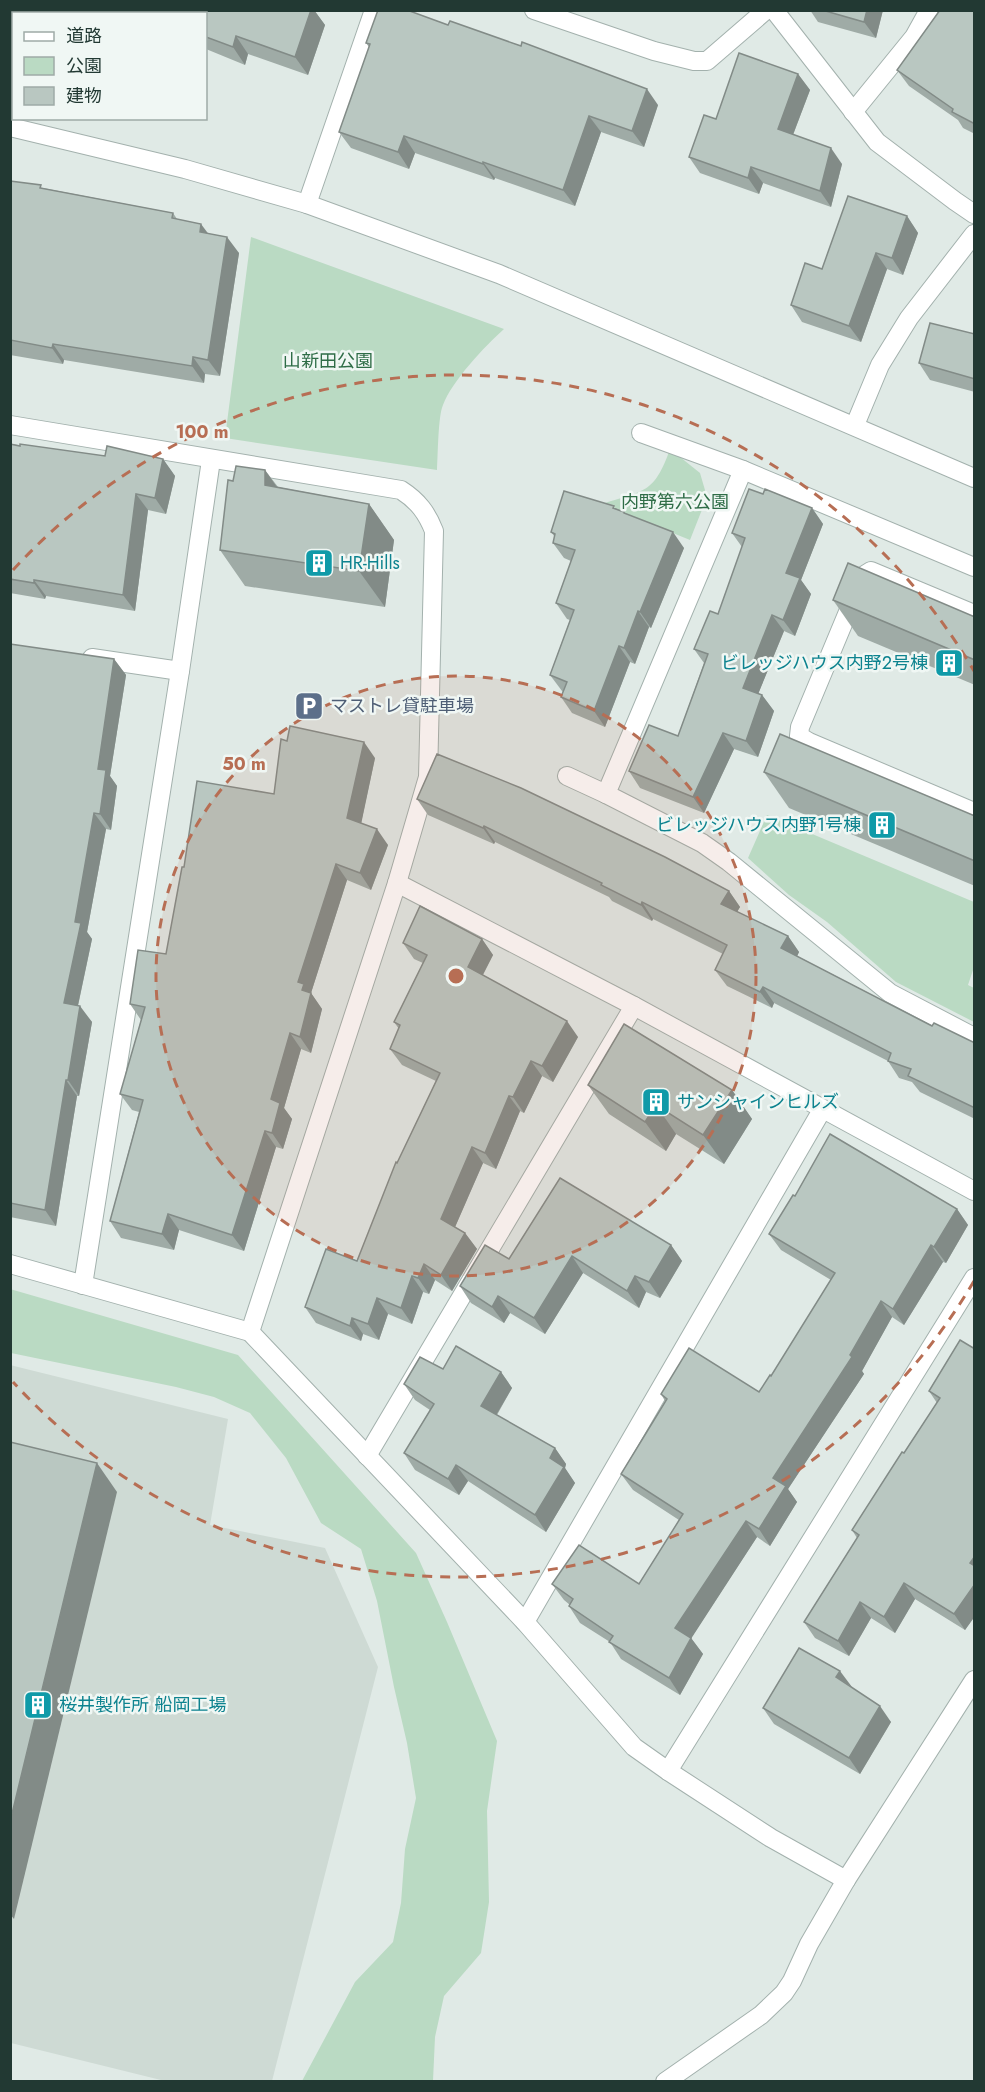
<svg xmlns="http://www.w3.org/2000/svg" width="985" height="2092" font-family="Jost,'Noto Sans JP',sans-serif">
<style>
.built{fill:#cedad4}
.green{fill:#badac3}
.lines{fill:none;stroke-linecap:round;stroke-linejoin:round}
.minor-casing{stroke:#a3b1ad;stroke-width:20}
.minor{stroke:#fff;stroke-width:18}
.wall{fill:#9faba6}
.shaded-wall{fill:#828b87}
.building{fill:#b9c7c1;stroke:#828b87;stroke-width:1.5}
.ring{fill:none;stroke:#b76e54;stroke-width:3;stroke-dasharray:10 8}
.labels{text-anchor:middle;stroke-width:5;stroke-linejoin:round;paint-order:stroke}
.park-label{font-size:18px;fill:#2f6d47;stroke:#f0f7f4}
.culture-label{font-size:18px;fill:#0d838f;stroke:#f0f7f4;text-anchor:start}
.service-label{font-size:18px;fill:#4e5e75;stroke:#f0f7f4;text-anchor:start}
.centre{fill:#b76e54;stroke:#f0f7f4;stroke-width:3}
.ring-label{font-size:18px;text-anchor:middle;font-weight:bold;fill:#b76e54;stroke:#f0f7f4;stroke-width:5;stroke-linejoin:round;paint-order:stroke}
</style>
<rect width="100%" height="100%" fill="#e0eae6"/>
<!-- built -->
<polygon class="built" points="10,1365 228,1419 210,1525 325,1548 378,1667 272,2081 165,2081 11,2043"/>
<!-- green -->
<g class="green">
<path d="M 251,237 L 504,329 C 485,346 452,381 443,405 C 438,416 438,455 437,470 L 225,438 Z"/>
<path d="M 670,449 L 700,473 L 707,497 L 690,540 L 602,504 C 645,490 654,494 670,449 Z"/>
<polygon points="767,815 974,902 974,967 968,985 974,988 974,1022 896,982 827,922 789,895 748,858"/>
<polygon points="10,1289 238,1355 416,1553 447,1622 497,1741 487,1811 489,1902 481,1953 444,1996 435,2037 433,2081 302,2081 355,1982 393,1942 401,1903 405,1849 416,1798 407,1743 394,1687 377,1601 361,1549 321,1523 286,1458 250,1413 214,1397 176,1387 11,1353"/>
</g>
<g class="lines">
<!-- minor casing -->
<g class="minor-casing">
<g id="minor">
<polyline points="534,10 654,51 694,61 707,61 766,10"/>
<polyline points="774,10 877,142 955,201 974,214"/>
<polyline points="853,112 914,37 929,10"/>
<polyline points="10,127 185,169 307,204 499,274 974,478"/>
<polyline points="307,204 374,10"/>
<path d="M 10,425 L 401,490 C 418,501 427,513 434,531 L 428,777 L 397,883 L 250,1332"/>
<polyline points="855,425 880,365 909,318 974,234"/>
<polyline points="641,433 743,470"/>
<polyline points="974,567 743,470 606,794 702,843 729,862 890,993 974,1037"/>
<polyline points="974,614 871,571 863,576 800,727 799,736 809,742 974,812"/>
<polyline points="92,658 180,671"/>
<polyline points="567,776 606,794"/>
<polyline points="397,883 634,1006 974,1191"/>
<polyline points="10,1264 250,1332 525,1622 634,1747 668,1771 771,1838 846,1880"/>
<polyline points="83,1285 180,671 211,460"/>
<polyline points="367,1456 634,1006"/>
<polyline points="525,1622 822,1110"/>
<polyline points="668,1771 974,1278"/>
<polyline points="665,2082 761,2015 784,1993 792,1981 809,1944 846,1880 974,1680"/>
</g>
</g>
<!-- minor -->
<use href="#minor" class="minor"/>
</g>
<!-- wall -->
<g class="wall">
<polygon points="10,10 314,10 325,25 308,75 248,54 245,65 206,49 206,14 10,14"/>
<polygon points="810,10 883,10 876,38 818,22"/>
<polygon points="975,10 975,134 963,128 958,120 909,86 897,70"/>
<polygon points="366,43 658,105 644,147 601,132 575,206 495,178 494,180 415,153 409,169 351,148 339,132 369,47"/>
<polygon points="798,74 810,90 793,135 842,164 831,207 763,183 759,194 700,173 689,157 716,119"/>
<polygon points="10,181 43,188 173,213 177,219 208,234 239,253 220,376 205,374 204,383 64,360 63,364 10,355"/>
<polygon points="907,216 918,233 903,275 887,269 861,342 802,322 791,305 822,269"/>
<polygon points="975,334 975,392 930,380 919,363"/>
<polygon points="10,444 105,456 163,459 175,476 166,514 148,510 135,611 46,596 45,599 10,593"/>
<polygon points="265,470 278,487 369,504 394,540 385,607 245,586 220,550 233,481"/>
<polygon points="763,494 812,508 823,524 801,580 811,594 795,636 784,631 758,694 762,695 774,711 758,757 734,749 704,813 640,788 629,771 678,736 704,663 694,649 718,614 742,547 732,533"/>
<polygon points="615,508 624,512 626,514 684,548 651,628 649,627 635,664 630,662 605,727 572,713 561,697 563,692 562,691 550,675 570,620 567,619 556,603 571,561 564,558 553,543 555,537 551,532"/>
<polygon points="833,600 975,617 975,685 858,636"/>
<polygon points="10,644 114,659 126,675 110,776 117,786 111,830 106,829 87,932 92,939 78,1006 92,1022 79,1096 77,1096 56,1226 10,1217"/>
<polygon points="375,758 361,823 388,845 371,890 347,880 311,993 322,1009 311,1053 301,1049 284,1108 292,1119 283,1149 276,1147 244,1251 179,1230 174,1250 121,1238 110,1221 139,1112 132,1110 120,1094 141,1020 130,1004 166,954 184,867 274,794"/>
<polygon points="764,772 975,816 975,886 789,808"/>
<polygon points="417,799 729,891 740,907 737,912 788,936 799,952 797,956 932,1026 975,1043 975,1119 920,1092 912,1082 899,1078 888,1061 774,1003 772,1008 727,986 715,970 723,954 653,919 652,921 612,901 609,897 495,842 494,844 428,815"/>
<polygon points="482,939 493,955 483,975 578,1037 553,1082 542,1076 524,1113 520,1111 496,1169 483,1163 455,1227 465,1233 477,1249 452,1291 435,1280 429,1294 423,1292 412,1324 388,1314 379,1340 363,1334 361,1341 316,1323 305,1307 357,1261 397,1163 436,1081 402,1065 390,1049 399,1029 394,1022 423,963 414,959 403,943"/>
<polygon points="588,1085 732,1090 752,1119 724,1164 676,1134 666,1151 609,1114"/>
<polygon points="795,1196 957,1209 968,1225 946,1263 943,1262 904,1325 892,1317 862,1371 864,1374 788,1489 797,1502 770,1546 757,1537 691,1638 703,1654 680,1695 621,1659 610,1642 580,1623 569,1606 570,1605 564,1600 552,1584 639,1584 679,1520 633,1490 621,1474 665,1401 661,1394 759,1392 771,1376 831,1280 781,1250 769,1234"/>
<polygon points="671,1245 682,1261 660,1298 646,1292 639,1308 583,1273 545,1334 510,1313 504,1323 471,1303 460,1286 509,1259"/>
<polygon points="975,1349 975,1616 965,1630 915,1599 895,1633 871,1618 849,1656 815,1638 804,1622 857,1538 852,1530 937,1403 929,1391"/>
<polygon points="443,1369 501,1372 512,1388 497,1415 555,1448 566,1464 565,1468 575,1483 546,1532 468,1481 459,1495 415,1470 404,1453 430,1410 415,1400 404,1384"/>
<polygon points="851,1687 891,1722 860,1774 774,1724 763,1708"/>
</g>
<!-- shaded-wall -->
<g class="shaded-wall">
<polygon points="311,10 314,10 325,25 308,75 295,57"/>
<polygon points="867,10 883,10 876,38 864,22"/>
<polygon points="236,36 248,54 245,65 233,47"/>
<polygon points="798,74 810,90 789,145 778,129"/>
<polygon points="647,89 658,105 644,147 632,131"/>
<polygon points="589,116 601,132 575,206 563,190"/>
<polygon points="404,136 415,153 409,169 398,152"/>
<polygon points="831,148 842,164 831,207 820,191"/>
<polygon points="483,162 495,178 494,180 483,164"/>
<polygon points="751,167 763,183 759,194 748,178"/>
<polygon points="907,216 918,233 903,275 892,258"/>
<polygon points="201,224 213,240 200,232"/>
<polygon points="227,237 239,253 220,376 208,360"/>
<polygon points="876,253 887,269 861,342 849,326"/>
<polygon points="53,344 64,360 63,364 52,348"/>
<polygon points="193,357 205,374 204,383 192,366"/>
<polygon points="163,459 175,476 166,514 155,498"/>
<polygon points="265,470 290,506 265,485"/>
<polygon points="136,494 148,510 135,611 123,595"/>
<polygon points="369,504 394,540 385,607 359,571"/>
<polygon points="812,508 823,524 801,580 811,594 795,636 783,620 786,573"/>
<polygon points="673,532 684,548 651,628 640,612"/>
<polygon points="34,580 46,596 45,599 34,583"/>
<polygon points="638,611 649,627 635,664 624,648"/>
<polygon points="772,615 784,631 754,704 743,688"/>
<polygon points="619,646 630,662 605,727 594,711"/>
<polygon points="114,659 126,675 110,776 117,786 111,830 100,814 98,769"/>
<polygon points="762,695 774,711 758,757 746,741"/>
<polygon points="723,733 734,749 704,813 693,797"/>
<polygon points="364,742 375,758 359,834 347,818"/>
<polygon points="94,813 106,829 87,932 92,939 75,1019 64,1003 75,922"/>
<polygon points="484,826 495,842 494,844 483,828"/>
<polygon points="377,829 388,845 371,890 360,873"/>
<polygon points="336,864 347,880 311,993 322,1009 311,1053 300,1037 298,982"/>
<polygon points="729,891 740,907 732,920 721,904"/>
<polygon points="642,902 653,919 652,921 641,905"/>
<polygon points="788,936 799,952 793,965 781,948"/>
<polygon points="482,939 493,955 479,982 468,967"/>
<polygon points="763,987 774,1003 772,1008 760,992"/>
<polygon points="80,1006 92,1022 79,1096 68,1080"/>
<polygon points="567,1021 578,1037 553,1082 542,1066"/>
<polygon points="290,1033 301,1049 284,1108 292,1119 283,1149 272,1133 271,1099"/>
<polygon points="531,1061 542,1076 524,1113 513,1097"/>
<polygon points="66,1080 77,1096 56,1226 45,1210"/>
<polygon points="732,1090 752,1119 724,1164 703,1135"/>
<polygon points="509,1096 520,1111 496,1169 485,1153"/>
<polygon points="656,1105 676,1134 666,1151 645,1122"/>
<polygon points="265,1131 276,1147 244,1251 232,1235"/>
<polygon points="472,1147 483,1163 452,1234 441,1219"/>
<polygon points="957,1209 968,1225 946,1263 934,1247"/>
<polygon points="168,1214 179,1230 174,1250 162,1234"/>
<polygon points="465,1233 477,1249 452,1291 441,1275"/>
<polygon points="671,1245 682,1261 660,1298 649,1282"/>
<polygon points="931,1245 943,1262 904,1325 893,1309"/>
<polygon points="572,1256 583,1273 545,1334 534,1318"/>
<polygon points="424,1264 435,1280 429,1294 418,1278"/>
<polygon points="412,1276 423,1292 412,1324 401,1308"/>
<polygon points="635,1276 646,1292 639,1308 627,1291"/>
<polygon points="498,1296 510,1313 504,1323 492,1307"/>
<polygon points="377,1298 388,1314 379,1340 368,1324"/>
<polygon points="881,1301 892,1317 862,1371 864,1374 788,1489 797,1502 770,1546 759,1529 773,1478 850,1355"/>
<polygon points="352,1318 363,1334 361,1341 350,1326"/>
<polygon points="501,1372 512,1388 492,1422 481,1406"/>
<polygon points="555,1448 566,1464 565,1468 575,1483 546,1532 535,1515 550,1458"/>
<polygon points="97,1463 117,1492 14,1919 10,1914 10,1822"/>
<polygon points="456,1465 468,1481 459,1495 448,1479"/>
<polygon points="746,1521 757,1537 687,1645 675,1628"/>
<polygon points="975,1556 975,1569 970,1563"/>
<polygon points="904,1583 915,1599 895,1633 884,1617"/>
<polygon points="975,1584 975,1616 965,1630 954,1614"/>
<polygon points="860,1602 871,1618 849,1656 838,1641"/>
<polygon points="691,1638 703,1654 680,1695 669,1678"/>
<polygon points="840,1671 852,1687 836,1677"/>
<polygon points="880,1706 891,1722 860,1774 849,1758"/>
</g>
<!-- building -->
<g class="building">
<polygon points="48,10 311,10 295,57 236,36 233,47 206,37 206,14 48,14"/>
<polygon points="378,10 407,10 448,25 450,21 521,46 522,42 647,89 632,131 589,116 563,190 483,162 483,164 404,136 398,152 339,132 370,44 366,43"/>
<polygon points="822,10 867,10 864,22"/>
<polygon points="940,10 975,10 975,124 952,112 953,109 897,70"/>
<polygon points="739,53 798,74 778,129 831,148 820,191 751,167 748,178 689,157 704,115 716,119"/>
<polygon points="10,181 41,185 40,188 173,213 172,218 201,224 200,232 227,237 208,360 193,357 192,366 53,344 52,348 10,340"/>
<polygon points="848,196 907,216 892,258 876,253 849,326 791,305 805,263 822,269"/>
<polygon points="930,323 975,334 975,379 919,363"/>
<polygon points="10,444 20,446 20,444 105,456 107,446 163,459 155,498 136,494 123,595 34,580 34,583 10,579"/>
<polygon points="236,466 265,470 265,485 369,504 359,571 220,550 228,480 233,481"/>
<polygon points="749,489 763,494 765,489 812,508 786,573 800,578 783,620 772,615 743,688 762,695 746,741 723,733 693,797 629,771 649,725 678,736 708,654 694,649 710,611 718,614 745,538 732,533"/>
<polygon points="564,491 614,506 613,508 624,512 624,513 673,532 640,612 638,611 624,648 619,646 594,711 561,697 567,682 550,675 574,610 556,603 575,550 553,543 555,534 551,532"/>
<polygon points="848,563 975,617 975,660 833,600"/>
<polygon points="10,644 114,659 98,769 106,770 100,814 94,813 75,922 81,923 64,1003 80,1006 68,1080 66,1080 45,1210 10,1203"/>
<polygon points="290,726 364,742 347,818 377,829 360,873 336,864 298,982 304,984 302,990 311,993 300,1037 290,1033 271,1099 280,1103 272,1133 265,1131 232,1235 168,1214 162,1234 110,1221 143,1100 120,1094 145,1007 130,1004 138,950 166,954 182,867 184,867 197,781 274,794 281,739 287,741"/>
<polygon points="780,734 975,816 975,861 764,772"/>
<polygon points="437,754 521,788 665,857 729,891 721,904 788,936 781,948 932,1026 934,1023 975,1043 975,1108 908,1076 911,1069 888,1061 891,1053 763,987 760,992 715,970 727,945 642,902 641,905 601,885 602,883 484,826 483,828 417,799"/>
<polygon points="420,906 482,939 468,967 567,1021 542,1066 531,1061 513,1097 509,1096 485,1153 472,1147 441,1219 465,1233 441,1275 424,1264 418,1278 412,1276 401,1308 377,1298 368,1324 352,1318 350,1326 305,1307 326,1249 357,1261 396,1162 397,1163 440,1073 390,1049 400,1025 394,1022 427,955 403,943"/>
<polygon points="624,1024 732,1090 703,1135 656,1105 645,1122 588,1085"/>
<polygon points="830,1134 957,1209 934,1247 931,1245 893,1309 881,1301 850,1355 852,1357 773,1478 786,1486 759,1529 746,1521 675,1628 691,1638 669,1678 609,1642 613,1636 569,1606 573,1599 552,1584 579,1545 639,1584 683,1514 621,1474 667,1399 661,1394 689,1348 759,1392 770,1375 771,1376 835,1273 769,1234 793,1195 795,1196"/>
<polygon points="560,1178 671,1245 649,1282 635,1276 627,1291 572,1256 534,1318 498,1296 492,1307 460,1286 485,1245 509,1259"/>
<polygon points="960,1340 975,1349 975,1556 970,1563 975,1566 975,1584 954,1614 904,1583 884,1617 860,1602 838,1641 804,1622 859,1535 852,1530 902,1452 904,1453 940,1398 929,1391"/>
<polygon points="456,1346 501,1372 481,1406 555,1448 550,1458 564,1467 535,1515 456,1465 448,1479 404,1453 434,1404 404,1384 420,1357 443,1369"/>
<polygon points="10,1442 97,1463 10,1822"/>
<polygon points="799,1648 840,1671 836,1677 880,1706 849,1758 763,1708"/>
</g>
<!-- distance rings -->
<circle cx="456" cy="976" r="300" fill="#b76e54" fill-opacity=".12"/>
<g class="ring">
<circle cx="456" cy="976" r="300"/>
<path d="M974 1281A601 601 0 0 1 13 1382M13 570A601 601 0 0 1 974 671"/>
</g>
<!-- icons -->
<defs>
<g id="building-square" transform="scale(1.5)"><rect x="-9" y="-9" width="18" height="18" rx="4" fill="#0f9aa8" stroke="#f0f7f4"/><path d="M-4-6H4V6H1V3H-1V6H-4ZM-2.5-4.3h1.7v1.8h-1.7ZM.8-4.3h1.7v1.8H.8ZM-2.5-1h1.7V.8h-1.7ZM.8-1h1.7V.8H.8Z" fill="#fff"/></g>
<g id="parking-square" transform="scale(1.5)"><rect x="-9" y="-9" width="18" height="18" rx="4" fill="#5c6f8a" stroke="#f0f7f4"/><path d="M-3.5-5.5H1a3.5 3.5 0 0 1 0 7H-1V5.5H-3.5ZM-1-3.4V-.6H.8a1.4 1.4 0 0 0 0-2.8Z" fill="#fff"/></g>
</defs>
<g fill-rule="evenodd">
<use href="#building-square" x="319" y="563"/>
<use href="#building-square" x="949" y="663"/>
<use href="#parking-square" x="309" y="706"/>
<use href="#building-square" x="882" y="825"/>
<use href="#building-square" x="656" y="1102"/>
<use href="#building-square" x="38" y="1705"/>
</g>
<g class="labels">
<!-- park labels -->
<g class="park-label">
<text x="328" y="367">山新田公園</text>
<text x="675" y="508">内野第六公園</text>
</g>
<!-- culture labels -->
<g class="culture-label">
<text x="340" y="569">HR-Hills</text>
<text x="928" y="669" text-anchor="end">ビレッジハウス内野2号棟</text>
<text x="861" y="831" text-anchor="end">ビレッジハウス内野1号棟</text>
<text x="677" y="1108">サンシャインヒルズ</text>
<text x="59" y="1711">桜井製作所 船岡工場</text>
</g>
<!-- service labels -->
<g class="service-label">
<text x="330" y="712">マストレ貸駐車場</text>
</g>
</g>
<circle cx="456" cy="976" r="9" class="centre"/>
<g class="ring-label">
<text x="202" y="438">100 m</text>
<text x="244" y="770">50 m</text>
</g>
<!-- border -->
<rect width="985" height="2092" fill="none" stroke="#223933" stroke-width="24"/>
<!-- legend -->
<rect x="12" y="12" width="195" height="108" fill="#f0f7f4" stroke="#9eaba7" stroke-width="1.5"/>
<rect x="24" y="32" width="30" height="9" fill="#ffffff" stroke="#9eaba7" stroke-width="1.5"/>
<text x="66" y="42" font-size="18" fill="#223933">道路</text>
<rect x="24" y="57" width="30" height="18" fill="#badac3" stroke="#9eaba7" stroke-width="1.5"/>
<text x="66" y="72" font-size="18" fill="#223933">公園</text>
<rect x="24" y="87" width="30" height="18" fill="#b9c7c1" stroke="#9eaba7" stroke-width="1.5"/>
<text x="66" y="102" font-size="18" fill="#223933">建物</text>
</svg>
